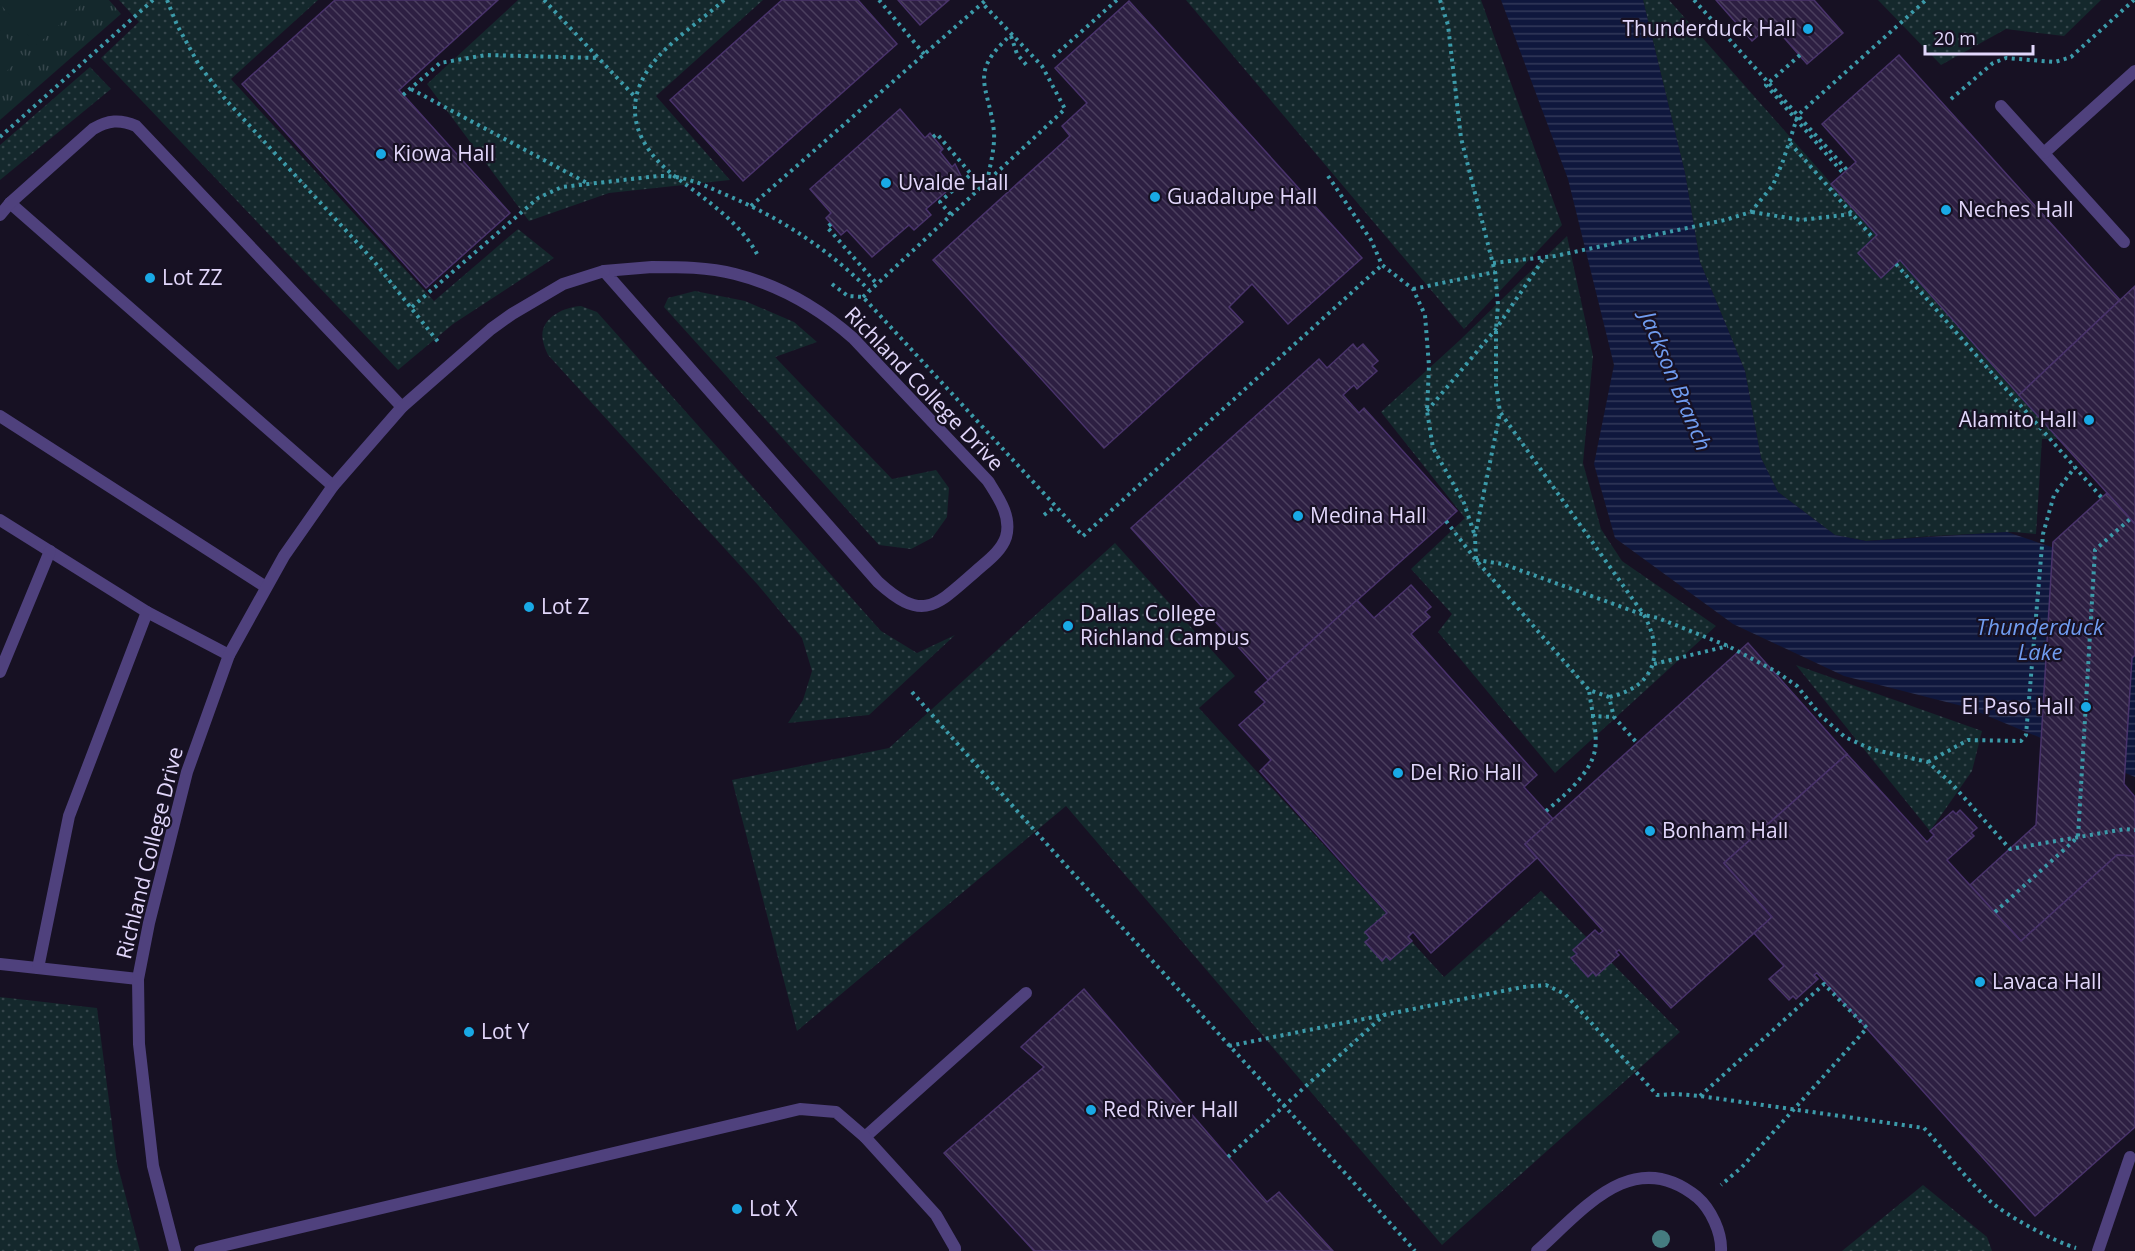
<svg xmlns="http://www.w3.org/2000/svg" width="2135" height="1251" font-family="'Open Sans',sans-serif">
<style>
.grass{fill:url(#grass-dots)}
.park{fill:url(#park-tufts)}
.garden{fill:#14282c}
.water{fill:url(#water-rules)}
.building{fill:url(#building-back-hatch);stroke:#49336b;stroke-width:1.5}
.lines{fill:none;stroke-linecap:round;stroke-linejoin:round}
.path{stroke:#3c9baa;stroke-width:4;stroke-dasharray:3 4.5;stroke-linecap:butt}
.lane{stroke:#4f417d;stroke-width:12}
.street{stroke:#4f417d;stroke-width:12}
.path-bridge{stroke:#3c9baa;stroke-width:4;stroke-dasharray:3 4.5;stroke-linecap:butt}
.tree{fill:#457c80}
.poi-dot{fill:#19a9e5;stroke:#171123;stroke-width:2}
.labels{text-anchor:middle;stroke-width:4.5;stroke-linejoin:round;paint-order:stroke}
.poi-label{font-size:21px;fill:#e2d7fb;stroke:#171123;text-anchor:start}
.street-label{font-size:21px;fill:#e2d7fb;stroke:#171123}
.water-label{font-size:22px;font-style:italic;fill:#709cf0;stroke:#171123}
</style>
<defs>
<pattern id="grass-dots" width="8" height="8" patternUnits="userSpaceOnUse" patternTransform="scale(1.5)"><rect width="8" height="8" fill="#14282c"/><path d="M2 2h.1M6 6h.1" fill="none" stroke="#36464c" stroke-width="1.8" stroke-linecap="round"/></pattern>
<pattern id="park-tufts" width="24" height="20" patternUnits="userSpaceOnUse" patternTransform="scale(1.5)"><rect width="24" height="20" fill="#14282c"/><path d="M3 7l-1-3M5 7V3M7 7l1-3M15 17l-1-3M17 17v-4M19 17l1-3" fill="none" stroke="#36464c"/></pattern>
<pattern id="water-rules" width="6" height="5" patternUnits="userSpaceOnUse" patternTransform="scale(1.5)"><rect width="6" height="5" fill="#0f173d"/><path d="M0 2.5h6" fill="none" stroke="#32385a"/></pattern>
<pattern id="building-back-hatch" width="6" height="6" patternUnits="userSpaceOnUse" patternTransform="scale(1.5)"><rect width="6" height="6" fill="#2d1f42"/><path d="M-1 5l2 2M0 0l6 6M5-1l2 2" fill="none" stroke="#4b3f5e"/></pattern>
</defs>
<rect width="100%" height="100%" fill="#171123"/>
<!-- grass -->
<g class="grass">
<polygon points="119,0 318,0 231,79 434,301 518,229 554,258 453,324 398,370 101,58 139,22"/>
<polygon points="518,0 763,0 656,96 730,180 609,193 529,221 427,84"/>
<polygon points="1186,0 1481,0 1562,225 1464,329"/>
<polygon points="1643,0 1669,0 1877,235 1858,253 1880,278 1900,260 2060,439 2042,439 2036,534 2013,532 1933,536 1866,541 1835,535 1778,492 1761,458 1745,371 1700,262 1685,173"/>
<polygon points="1878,0 2101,0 2064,36 2006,29 1941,65"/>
<polygon points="90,67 111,89 0,180 0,145"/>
<polygon points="1567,236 1593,356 1583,463 1601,529 1622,561 1716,626 1555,773 1438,632 1452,614 1411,569 1465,518 1381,412 1460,340"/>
<polygon points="695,291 745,301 794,322 817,342 775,357 892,479 936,470 949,488 947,517 932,538 911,549 879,545 664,307 668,298"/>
<path d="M 581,306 L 597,312 L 881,631 L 917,653 L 955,635 L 869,715 L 788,723 L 803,700 L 812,671 L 802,638 L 758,585 L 548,355 C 546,351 544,346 543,341 C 538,319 563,307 581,306 Z"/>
<polygon points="1115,543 1235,676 1199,708 1444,977 1541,891 1680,1032 1442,1245 1066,806 797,1031 732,780 889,748"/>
<polygon points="1796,665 1982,731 1972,771 1930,831"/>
<polygon points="0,997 97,1008 117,1163 140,1251 0,1251"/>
<polygon points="1923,1185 1987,1237 1992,1251 1842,1251"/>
</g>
<!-- park -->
<polygon class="park" points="0,0 109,0 121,14 0,120"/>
<!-- garden -->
<g class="garden">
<polygon points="0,0 79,0 82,4 37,45 0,4"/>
<polygon points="0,30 23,56 0,77"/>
</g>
<!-- water -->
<polygon class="water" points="1501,0 1643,0 1685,173 1700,262 1745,371 1761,458 1778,492 1835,535 1866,541 2007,532 2135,575 2135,777 1966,707 1844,676 1733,624 1615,538 1594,464 1614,365 1568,179"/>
<!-- building -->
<g class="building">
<polygon points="335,0 498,0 399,90 510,213 426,288 242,84"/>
<polygon points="782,0 858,0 897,44 743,181 670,100"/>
<polygon points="898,0 949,0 920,25"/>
<polygon points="1716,0 1814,0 1843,33 1807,64 1772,24 1752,41"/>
<polygon points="1129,1 1362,258 1288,324 1252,284 1229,307 1243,322 1104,448 933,260 1070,136 1062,126 1087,103 1055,68"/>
<polygon points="1899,55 2120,300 2019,395 1900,260 1881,278 1858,253 1877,235 1831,184 1856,162 1822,124"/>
<polygon points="900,109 925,138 930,133 943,149 940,152 952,167 955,164 962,178 926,209 931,215 914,230 909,225 872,257 847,230 841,235 826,218 831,213 810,189"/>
<polygon points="2135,286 2135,524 2019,395"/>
<polygon points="1353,344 1357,349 1363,344 1378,361 1372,366 1377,371 1357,389 1354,385 1343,395 1359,413 1364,408 1457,511 1268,680 1131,528 1319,359 1327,368"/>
<polygon points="2107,493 2135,524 2135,655 2132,658 2124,784 2135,797 2135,856 2117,855 2021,941 1970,885 2036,825 2053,542"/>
<polygon points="1411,585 1431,607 1425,612 1430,617 1411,634 1537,775 1524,787 1553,819 1525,844 1537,858 1431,953 1413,932 1408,937 1412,941 1390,960 1386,956 1382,961 1365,942 1370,938 1365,932 1387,913 1260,771 1271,760 1239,725 1265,702 1255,692 1357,600 1374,618"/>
<polygon points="1748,643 1847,754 1724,863 1772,917 1671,1008 1619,950 1616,952 1619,955 1596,976 1593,972 1588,977 1571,958 1577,954 1573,950 1595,930 1599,934 1603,931 1525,844"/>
<polygon points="1847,754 1927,842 1934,835 1930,831 1953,811 1956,814 1960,810 1977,828 1971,833 1974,836 1947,860 2021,941 2117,855 2135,856 2135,1127 2035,1216 1817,973 1814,975 1818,979 1796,999 1793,996 1789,1000 1769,979 1784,966 1754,933 1772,917 1724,863"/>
<polygon points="1084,989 1267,1202 1279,1192 1333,1251 1034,1251 944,1153 1044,1067 1021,1047"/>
</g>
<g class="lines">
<!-- path -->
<g class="path">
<polyline points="167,0 177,25 199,65 226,100 373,260 439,343"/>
<polyline points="544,0 636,98"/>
<path d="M 724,0 C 703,19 677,36 658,57 C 616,104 636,149 681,181 C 707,200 742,225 757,254"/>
<polyline points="879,0 924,54"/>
<path d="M 1440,0 L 1448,25 L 1461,138 L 1495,272 L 1498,305 L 1496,329 L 1496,385 L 1500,412 L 1644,615 C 1665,654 1655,687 1609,697"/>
<polyline points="1694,0 1847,170"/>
<polyline points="1011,36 1017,54 1029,68"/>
<polyline points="1053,57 1117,0"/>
<polyline points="411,89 587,183"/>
<polyline points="403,95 440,63 486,55 598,58"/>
<polyline points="1951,99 1993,63 2006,58 2055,62 2071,57 2134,0"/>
<polyline points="0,137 153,0"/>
<polyline points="933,137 937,134 971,174 940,202 952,216"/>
<polyline points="1790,143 1874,239"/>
<polyline points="1328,176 1371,240 1382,265 1413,289 1425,315 1429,366 1427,411 1433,448 1464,503 1475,536"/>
<path d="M 987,182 C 990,166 995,148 994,132 C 989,85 967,74 1011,35"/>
<polyline points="751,206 986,0"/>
<polyline points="1752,212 1801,220 1852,214"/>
<polyline points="831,224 827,227 876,283"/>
<polyline points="1493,263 1555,256 1725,220 1751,212 1773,185 1783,161 1798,115 1926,0"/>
<polyline points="1896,264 2102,498"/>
<polyline points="832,284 848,296 863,297 1083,536 1382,265"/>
<polyline points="1413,289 1495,272"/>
<polyline points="863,297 1065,109 1042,66 982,3"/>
<path d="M 412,307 L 538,198 L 562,187 L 658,176 C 683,175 702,184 724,194 C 779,217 827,248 869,290"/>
<polyline points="1427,411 1496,329 1544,258"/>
<polyline points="1044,515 1056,506"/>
<polyline points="1446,521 1476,560 1589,690 1609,697 1614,717 1637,743"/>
<polyline points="1476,559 1475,536 1500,413"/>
<polyline points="1476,560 1503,564 1644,615 1658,618 1728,646 1777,672 1797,686 1821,716 1845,737 1871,749 1928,762 1952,784 2010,849 2125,829 2135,830"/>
<polyline points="1654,664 1728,646"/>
<path d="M 912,692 C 1077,881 1248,1064 1415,1251"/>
<polyline points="1591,716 1614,717"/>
<polyline points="1928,762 1968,740 2021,741 2026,735 2043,534 2054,495 2075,467"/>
<path d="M 1546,811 C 1563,797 1591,773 1595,750 C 1598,733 1591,708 1589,690"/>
<path d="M 1229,1046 L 1523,987 L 1546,985 L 1565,994 L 1657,1095 L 1676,1094 L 1700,1096 L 1924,1128 C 1946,1152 1966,1179 1990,1201 C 2005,1215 2055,1242 2076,1248"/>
<polyline points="1700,1096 1824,984 1867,1028 1742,1167 1721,1185"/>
<polyline points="1228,1157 1384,1015"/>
</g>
<!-- lane -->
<g class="lane">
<polyline points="2001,106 2124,242"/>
<polyline points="2044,153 2135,71"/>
<polyline points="10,203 333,486"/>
<path d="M 0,215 L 10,203 L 93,129 C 108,120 120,119 136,126 L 402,407"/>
<polyline points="0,416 266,587"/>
<polyline points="0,520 147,612"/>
<polyline points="0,672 50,551"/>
<polyline points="0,964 138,979"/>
<polyline points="38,968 69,816 147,612 229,655"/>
<polyline points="865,1137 1026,993"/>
<polyline points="200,1251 800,1109 836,1112 865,1137 936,1215 955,1248 955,1251"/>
<path d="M 1537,1251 C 1583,1210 1633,1145 1697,1197 C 1711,1209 1722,1233 1721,1251"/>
<polyline points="2098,1251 2130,1157"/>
</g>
<!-- street -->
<g class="street">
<path d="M 652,267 C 680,267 708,267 735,274 C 779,285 820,309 853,338 L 988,481 C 998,497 1012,516 1006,537 C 1001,552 986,562 975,572 C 936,606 923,623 878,582 L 604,271 Z"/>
<polyline points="175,1251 153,1166 139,1044 138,979 149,923 187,772 229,655 284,556 333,486 402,407 491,329 512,314 563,284 604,271"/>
</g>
<!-- path-bridge -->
<g class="path-bridge">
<polyline points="1800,55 1766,85 1843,173"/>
<polyline points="1995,912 2078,837 2095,550 2130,519"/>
</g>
</g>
<!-- trees -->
<circle class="tree" cx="1661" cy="1239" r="9"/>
<!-- markers -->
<g class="poi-dot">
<circle cx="1808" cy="29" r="6"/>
<circle cx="381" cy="154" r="6"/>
<circle cx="886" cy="183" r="6"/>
<circle cx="1155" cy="197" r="6"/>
<circle cx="1946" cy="210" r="6"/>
<circle cx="150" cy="278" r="6"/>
<circle cx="2089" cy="420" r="6"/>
<circle cx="1298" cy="516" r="6"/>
<circle cx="529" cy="607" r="6"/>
<circle cx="1068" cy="626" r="6"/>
<circle cx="2086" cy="707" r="6"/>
<circle cx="1398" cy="773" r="6"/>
<circle cx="1650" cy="831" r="6"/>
<circle cx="1980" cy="982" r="6"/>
<circle cx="469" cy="1032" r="6"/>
<circle cx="1091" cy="1110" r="6"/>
<circle cx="737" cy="1209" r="6"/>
</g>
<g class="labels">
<!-- poi labels -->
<g class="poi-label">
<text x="1796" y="36" text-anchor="end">Thunderduck Hall</text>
<text x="393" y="161">Kiowa Hall</text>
<text x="898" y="190">Uvalde Hall</text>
<text x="1167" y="204">Guadalupe Hall</text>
<text x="1958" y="217">Neches Hall</text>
<text x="162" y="285">Lot ZZ</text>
<text x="2077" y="427" text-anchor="end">Alamito Hall</text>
<text x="1310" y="523">Medina Hall</text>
<text x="541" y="614">Lot Z</text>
<text x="1080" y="621">Dallas College<tspan x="1080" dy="24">Richland Campus</tspan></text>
<text x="2074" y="714" text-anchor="end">El Paso Hall</text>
<text x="1410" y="780">Del Rio Hall</text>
<text x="1662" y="838">Bonham Hall</text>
<text x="1992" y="989">Lavaca Hall</text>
<text x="481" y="1039">Lot Y</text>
<text x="1103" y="1117">Red River Hall</text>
<text x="749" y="1216">Lot X</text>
</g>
<!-- street labels -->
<g class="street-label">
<text transform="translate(924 389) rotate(46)" y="7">Richland College Drive</text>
<text transform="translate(150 853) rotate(-76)" y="7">Richland College Drive</text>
</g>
<!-- water labels -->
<g class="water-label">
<text transform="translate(1676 381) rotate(67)" y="8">Jackson Branch</text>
<text x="2040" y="635">Thunderduck<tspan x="2040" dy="25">Lake</tspan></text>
</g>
</g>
<!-- scale -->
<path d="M1925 45v9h108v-9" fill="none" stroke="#e2d7fb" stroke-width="3"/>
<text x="1934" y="45" font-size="18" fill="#e2d7fb" stroke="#171123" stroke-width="4.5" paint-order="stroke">20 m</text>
</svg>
